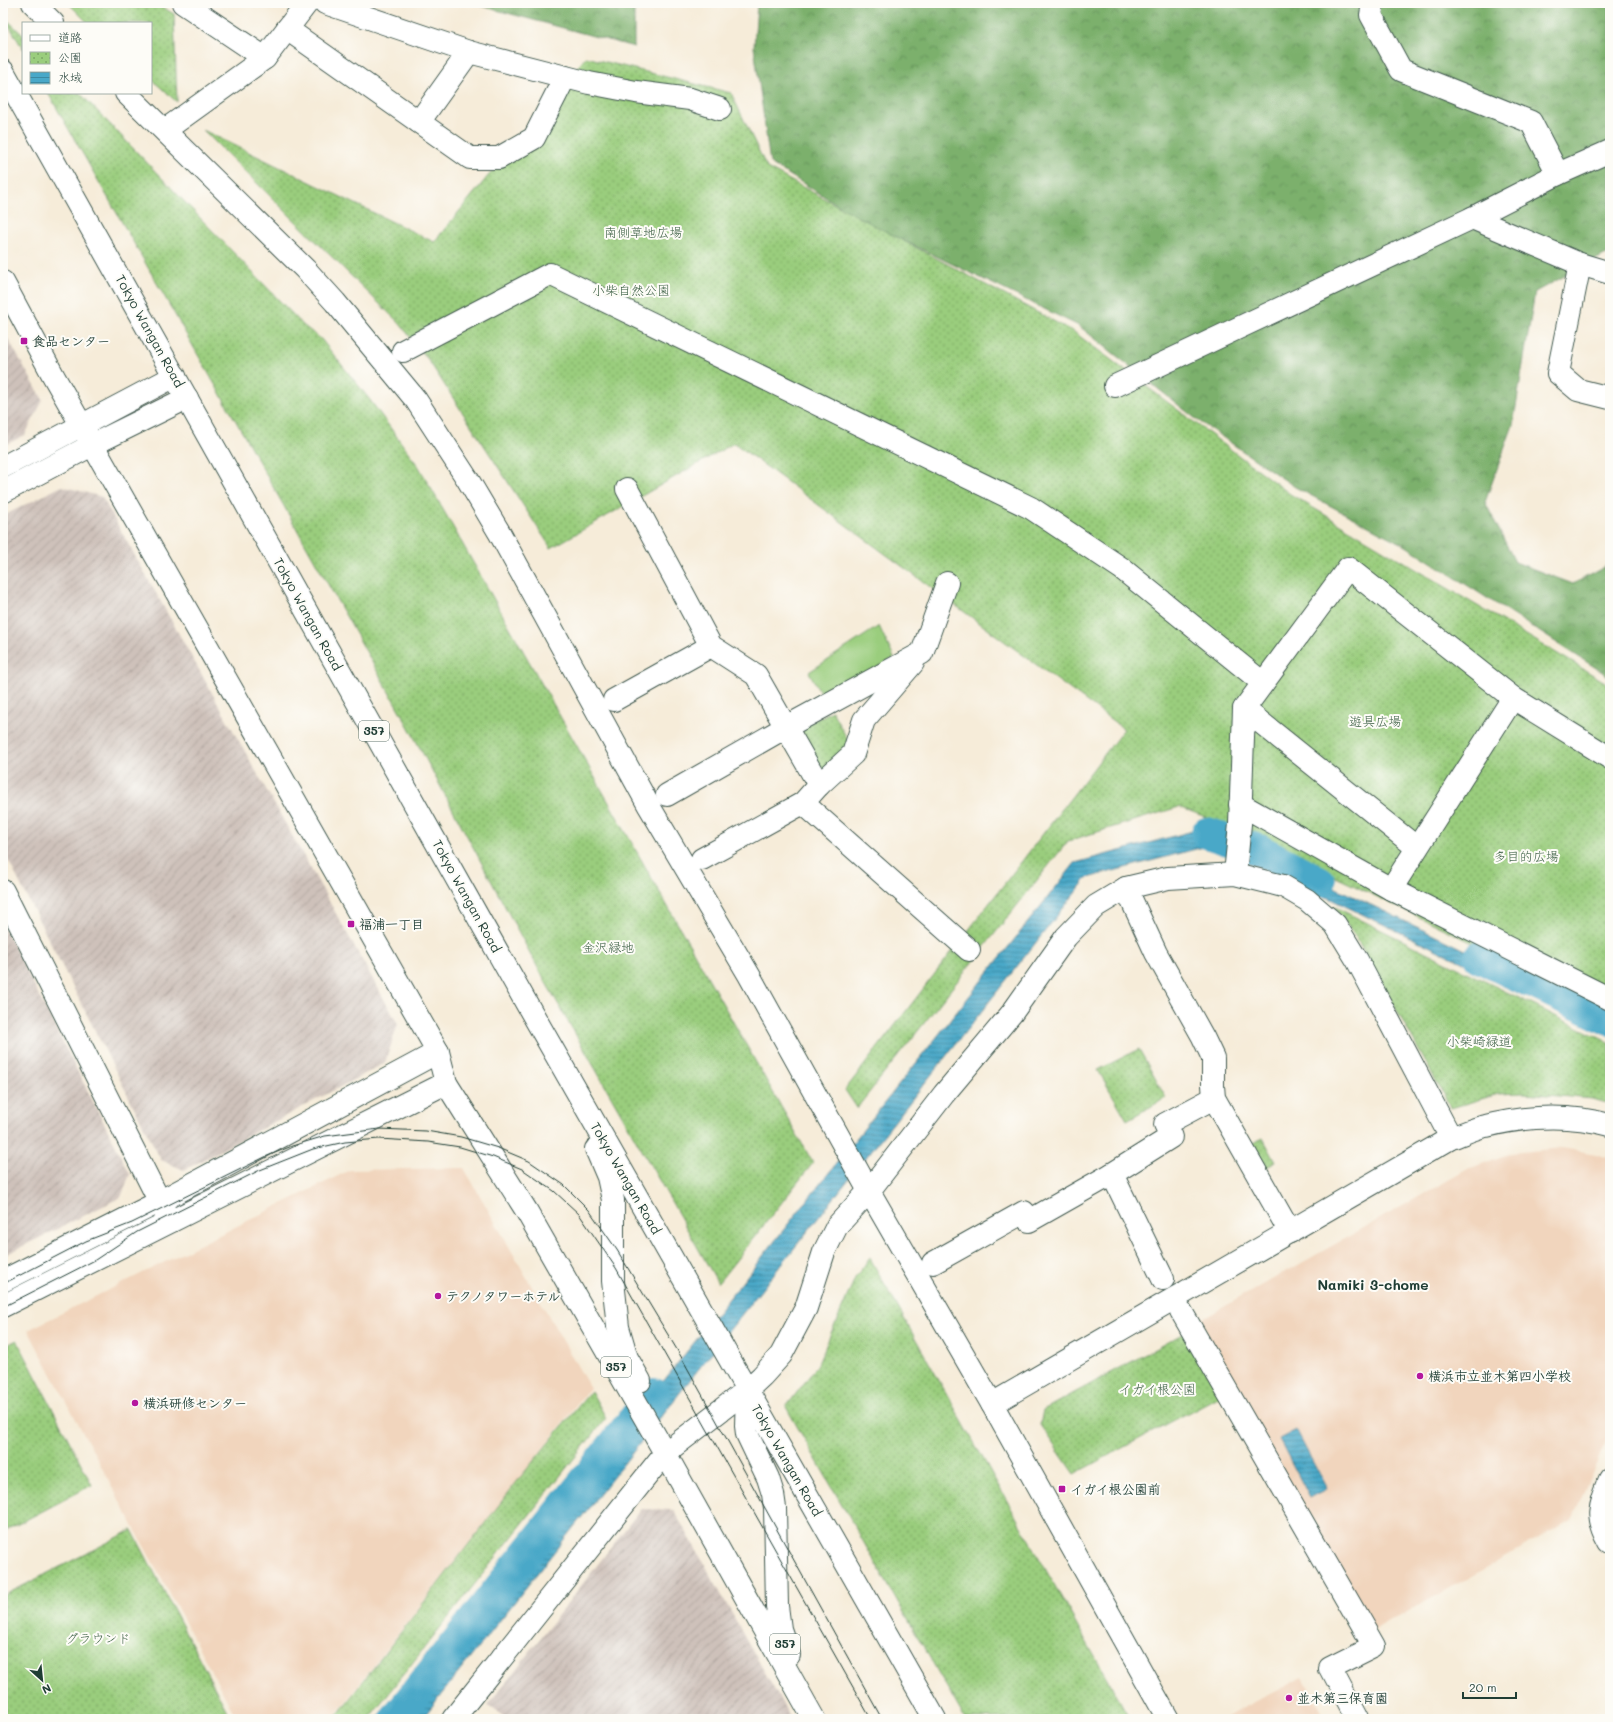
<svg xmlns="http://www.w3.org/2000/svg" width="1613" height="1722" font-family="Mali,'Klee One',sans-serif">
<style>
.built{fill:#f1d5bd}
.industrial{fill:url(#industrial-furrows)}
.grass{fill:#9acd7d;stroke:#5c8558}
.forest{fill:url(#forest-crowns);stroke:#4d7650}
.park{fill:url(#park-dots);stroke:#5c8558}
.water{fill:url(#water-rules);stroke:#34727e}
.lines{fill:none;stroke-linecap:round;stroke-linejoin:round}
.river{stroke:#49a8c8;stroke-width:32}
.minor-casing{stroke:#3f574d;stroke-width:24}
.highway-casing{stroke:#3f574d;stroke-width:24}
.minor{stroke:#fff;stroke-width:22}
.highway{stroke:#fff;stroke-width:22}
.tram{stroke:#1f3d34;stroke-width:1}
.poi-dot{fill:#b5179e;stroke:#fdfcf7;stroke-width:1.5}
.labels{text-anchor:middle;stroke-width:4;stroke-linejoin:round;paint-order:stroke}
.shield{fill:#fdfcf7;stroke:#62766e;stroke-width:1}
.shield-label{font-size:12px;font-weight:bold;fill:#1f3d34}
.park-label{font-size:13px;fill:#3e6146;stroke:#fdfcf7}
.street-label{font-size:13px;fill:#1f3d34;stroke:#fdfcf7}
.poi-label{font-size:13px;font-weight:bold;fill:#1f3d34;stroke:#fdfcf7;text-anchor:start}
.neighbourhood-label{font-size:14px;font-weight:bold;fill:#1f3d34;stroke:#fdfcf7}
</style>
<defs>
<pattern id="industrial-furrows" width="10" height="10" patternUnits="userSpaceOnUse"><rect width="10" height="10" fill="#cec1ba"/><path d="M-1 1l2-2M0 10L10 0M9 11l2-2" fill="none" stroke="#a79e98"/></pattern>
<pattern id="forest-crowns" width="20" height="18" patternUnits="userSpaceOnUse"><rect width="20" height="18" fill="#7bb06c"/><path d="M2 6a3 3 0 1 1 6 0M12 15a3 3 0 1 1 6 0" fill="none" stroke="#64905a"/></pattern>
<pattern id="park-dots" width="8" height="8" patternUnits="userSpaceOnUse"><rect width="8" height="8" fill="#9acd7d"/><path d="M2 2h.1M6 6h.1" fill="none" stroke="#7da867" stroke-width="1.8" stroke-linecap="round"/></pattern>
<pattern id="water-rules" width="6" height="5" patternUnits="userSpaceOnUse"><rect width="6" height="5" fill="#49a8c8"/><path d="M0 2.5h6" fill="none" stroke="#3c8aa3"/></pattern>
</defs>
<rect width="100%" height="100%" fill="#fdfcf7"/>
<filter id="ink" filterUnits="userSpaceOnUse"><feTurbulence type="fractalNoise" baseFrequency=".025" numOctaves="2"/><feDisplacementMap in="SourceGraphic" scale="8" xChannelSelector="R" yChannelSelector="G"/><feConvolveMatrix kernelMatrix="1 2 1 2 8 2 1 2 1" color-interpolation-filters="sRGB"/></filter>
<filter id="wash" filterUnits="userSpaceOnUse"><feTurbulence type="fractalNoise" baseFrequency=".012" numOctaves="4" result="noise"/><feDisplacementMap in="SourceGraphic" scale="16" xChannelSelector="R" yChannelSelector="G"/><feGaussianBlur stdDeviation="0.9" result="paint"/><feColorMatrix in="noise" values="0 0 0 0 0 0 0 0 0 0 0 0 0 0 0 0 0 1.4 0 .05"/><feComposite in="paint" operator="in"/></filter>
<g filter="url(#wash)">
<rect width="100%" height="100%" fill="#f6ecd9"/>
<!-- built -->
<g class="built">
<polygon points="1562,1148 1596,1154 1610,1159 1610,1432 1572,1520 1373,1631 1199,1321 1468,1169 1511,1153"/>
<polygon points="464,1168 590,1388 332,1719 237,1719 28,1330 350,1170"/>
<polygon points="1303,1677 1326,1719 1222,1719"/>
</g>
<!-- industrial -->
<g class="industrial">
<polygon points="3,330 43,400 25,435 3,446"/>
<polygon points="62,486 102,497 398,1024 385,1063 184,1170 161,1160 3,850 3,516"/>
<polygon points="3,925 130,1174 121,1197 3,1256"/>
<polygon points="641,1509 674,1510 791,1719 507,1719 488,1705"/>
</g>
<!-- grass -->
<polygon class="grass" points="879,626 894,658 823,697 809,672"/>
<!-- forest -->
<g class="forest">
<polygon points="470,3 634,3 634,47"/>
<polygon points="757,3 1610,3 1610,252 1535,292 1513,425 1485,502 1515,562 1573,584 1610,564 1610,677 1406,546 1295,487 1196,419 1079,326 864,221 770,163 754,47"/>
</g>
<!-- park -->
<g class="park">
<polygon points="68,3 155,3 174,14 177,102 151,79 151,23 88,23"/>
<polygon points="4,17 23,35 23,49"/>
<polygon points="586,57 731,93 767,168 1074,332 1290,494 1610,685 1610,1009 1230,826 1179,807 1068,841 857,1108 845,1090 1124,729 734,443 551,548 427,358 400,324 203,130 434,242"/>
<polygon points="48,93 80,93 304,326 321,339 370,400 419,467 813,1163 718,1283 545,981 407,724 237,423"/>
<polygon points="832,711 850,744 823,773 799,729"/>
<polygon points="1333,906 1610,1043 1610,1104 1593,1099 1524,1093 1498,1094 1451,1108 1357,939"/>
<polygon points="1139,1049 1166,1098 1127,1120 1098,1070"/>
<polygon points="1263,1138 1276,1162 1265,1168 1251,1144"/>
<polygon points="870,1258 1130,1719 965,1719 786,1407 817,1366 856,1276"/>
<polygon points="1184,1333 1221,1395 1074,1474 1040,1425 1043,1410"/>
<polygon points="17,1340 92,1485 3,1532 3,1347"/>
<polygon points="591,1391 606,1418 368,1719 334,1719 522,1475"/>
<polygon points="132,1530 231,1719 3,1719 3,1596"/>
</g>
<!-- water -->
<g class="water">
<polygon points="1200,829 1253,848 1610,1020 1610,1033 1249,860 1211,845 1087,878 422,1719 395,1719 1075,863"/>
<polygon points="1296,1430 1327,1489 1310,1498 1279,1439"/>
</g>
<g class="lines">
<!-- river -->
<g class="river">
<polyline points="1207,833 1259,850 1320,882"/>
<polyline points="1479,957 1610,1020"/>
<polyline points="395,1719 654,1394"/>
</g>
</g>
</g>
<g filter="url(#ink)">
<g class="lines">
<!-- minor casing -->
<g class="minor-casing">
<g id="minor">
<polyline points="33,3 53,23"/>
<polyline points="183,3 265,58"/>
<polyline points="325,3 469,52 589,83 636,92 690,99 720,109"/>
<polyline points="1373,3 1371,15 1401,70 1531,122 1558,174"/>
<polyline points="287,29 470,158 499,158 534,138 565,77"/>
<polyline points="126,93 305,269 335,302 416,400 468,480 499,532 649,806 749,975 869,1191 992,1404 1168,1719"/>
<polyline points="419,122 469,52"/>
<polyline points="165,130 265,58 307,3"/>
<polyline points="1472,218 1580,264 1610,273"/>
<polyline points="1580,264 1558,373 1578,390 1610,398"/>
<polyline points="403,351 550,274 1031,508 1121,568 1263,683"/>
<polyline points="1115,386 1472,218 1558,174 1610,151"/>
<polyline points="3,467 175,376"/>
<polyline points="627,489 711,646 756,675 819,785"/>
<polyline points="3,492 94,444 187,398"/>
<polyline points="614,700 711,646"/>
<polyline points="1244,709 1416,847"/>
<polyline points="667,795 786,727 922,653 947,583"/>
<polyline points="803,803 969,950"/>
<polyline points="1240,804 1391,889 1610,999"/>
<polyline points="702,859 803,803 819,785 853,754 864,720 913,663"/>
<polyline points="1235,874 1240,824 1244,709 1348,568 1513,698 1610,758"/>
<polyline points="1126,888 1156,953 1203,1037 1213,1058 1213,1085 1214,1098 1290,1232"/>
<polyline points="1391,889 1513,698"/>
<polyline points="3,891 166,1214"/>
<polyline points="1112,1174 1171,1137 1165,1124 1214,1098"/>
<polyline points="933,1263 1024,1212 1029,1221 1112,1174 1163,1279"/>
<polyline points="3,1281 159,1202 438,1052"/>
<polyline points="3,1306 446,1083"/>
<polyline points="1181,1311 1374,1646 1330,1668 1357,1719"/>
<path d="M 992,1404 L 1451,1138 C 1463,1134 1474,1128 1486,1126 C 1526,1116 1570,1114 1610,1125"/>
<path d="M 1610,1479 C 1599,1506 1595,1516 1610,1543"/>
<polyline points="453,1719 665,1453 747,1390 762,1376 781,1355 806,1308 824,1252 837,1226 869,1191 944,1094 1012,1013 1066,937 1096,906 1126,888 1168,878 1235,874 1283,886 1307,900 1335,924 1357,960 1451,1138"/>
</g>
</g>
<!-- highway casing -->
<g class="highway-casing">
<g id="highway">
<polyline points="3,71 528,1006 935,1719"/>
<polyline points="3,282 54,377 438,1052 446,1083 526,1210 665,1453 814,1719"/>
<polyline points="596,1149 608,1177 613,1200 613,1281 618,1327 627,1358 640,1381"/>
<polyline points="747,1390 746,1426 747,1434 768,1478 773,1494 775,1508 777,1606 780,1629 789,1655"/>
</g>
</g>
<!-- minor -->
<use href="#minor" class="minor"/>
<!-- highway -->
<use href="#highway" class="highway"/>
<!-- tram -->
<g class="tram">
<polyline points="3,1284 86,1241 132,1223 265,1157 292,1146 325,1136 379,1129 426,1131 461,1137 498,1148 529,1161 564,1185 589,1210 617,1250 679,1353 882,1719"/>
<polyline points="3,1307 95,1260 137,1232 260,1170 313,1149 345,1142 379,1139 428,1142 460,1147 493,1157 522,1169 554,1191 579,1214 616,1268 871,1719"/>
</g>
</g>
</g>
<!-- markers -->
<g class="poi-dot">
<rect x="20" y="337" width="8" height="8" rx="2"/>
<rect x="347" y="920" width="8" height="8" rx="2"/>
<circle cx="438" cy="1296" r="4"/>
<circle cx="1420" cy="1376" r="4"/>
<circle cx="135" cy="1403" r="4"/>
<rect x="1058" y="1485" width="8" height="8" rx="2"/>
<circle cx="1289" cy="1698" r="4"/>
</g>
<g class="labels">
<!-- shield labels -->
<g class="shield">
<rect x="359" y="721" width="30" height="20" rx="3"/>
<rect x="601" y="1357" width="30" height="20" rx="3"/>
<rect x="770" y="1634" width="30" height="20" rx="3"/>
</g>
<g class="shield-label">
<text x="374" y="735">357</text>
<text x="616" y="1371">357</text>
<text x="785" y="1648">357</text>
</g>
<!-- park labels -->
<g class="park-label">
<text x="643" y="237">南側草地広場</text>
<text x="631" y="295">小柴自然公園</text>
<text x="1375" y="726">遊具広場</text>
<text x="1526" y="861">多目的広場</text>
<text x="608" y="952">金沢緑地</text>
<text x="1479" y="1046">小柴崎緑道</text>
<text x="1157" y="1394">イガイ根公園</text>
<text x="98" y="1643">グラウンド</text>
</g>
<!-- street labels -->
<g class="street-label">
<text transform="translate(150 331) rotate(61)" y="5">Tokyo Wangan Road</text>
<text transform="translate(308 614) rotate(61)" y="5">Tokyo Wangan Road</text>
<text transform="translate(467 896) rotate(61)" y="5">Tokyo Wangan Road</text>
<text transform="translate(626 1178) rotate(60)" y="5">Tokyo Wangan Road</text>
<text transform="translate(787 1460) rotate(60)" y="5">Tokyo Wangan Road</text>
</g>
<!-- poi labels -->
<g class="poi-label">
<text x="32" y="346">食品センター</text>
<text x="359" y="929">福浦一丁目</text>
<text x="446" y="1301">テクノタワーホテル</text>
<text x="1428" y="1381">横浜市立並木第四小学校</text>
<text x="143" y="1408">横浜研修センター</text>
<text x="1070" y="1494">イガイ根公園前</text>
<text x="1297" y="1703">並木第三保育園</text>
</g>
<!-- neighbourhood labels -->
<g class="neighbourhood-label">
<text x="1373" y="1290">Namiki 3-chome</text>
</g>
</g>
<!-- margin -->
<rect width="1613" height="1722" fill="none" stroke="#fdfcf7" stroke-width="16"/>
<!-- legend -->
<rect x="22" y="22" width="130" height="72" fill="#fdfcf7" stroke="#a4b0a9"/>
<rect x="30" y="35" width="20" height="6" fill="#ffffff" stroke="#a4b0a9"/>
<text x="58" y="42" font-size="12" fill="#1f3d34">道路</text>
<rect x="30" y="52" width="20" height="12" fill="url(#park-dots)" stroke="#a4b0a9"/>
<text x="58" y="62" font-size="12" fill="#1f3d34">公園</text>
<rect x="30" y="72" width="20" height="12" fill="url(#water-rules)" stroke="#a4b0a9"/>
<text x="58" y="82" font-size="12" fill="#1f3d34">水域</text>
<!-- north arrow -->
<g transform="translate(42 1680) rotate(153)" stroke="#fdfcf7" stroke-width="3" paint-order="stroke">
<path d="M0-3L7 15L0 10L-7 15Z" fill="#1f3d34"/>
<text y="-6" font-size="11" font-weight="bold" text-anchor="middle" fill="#1f3d34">N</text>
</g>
<!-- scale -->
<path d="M1463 1692v6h53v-6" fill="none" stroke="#1f3d34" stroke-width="2"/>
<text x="1469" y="1692" font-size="12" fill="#1f3d34" stroke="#fdfcf7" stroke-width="3" paint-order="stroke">20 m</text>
</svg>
